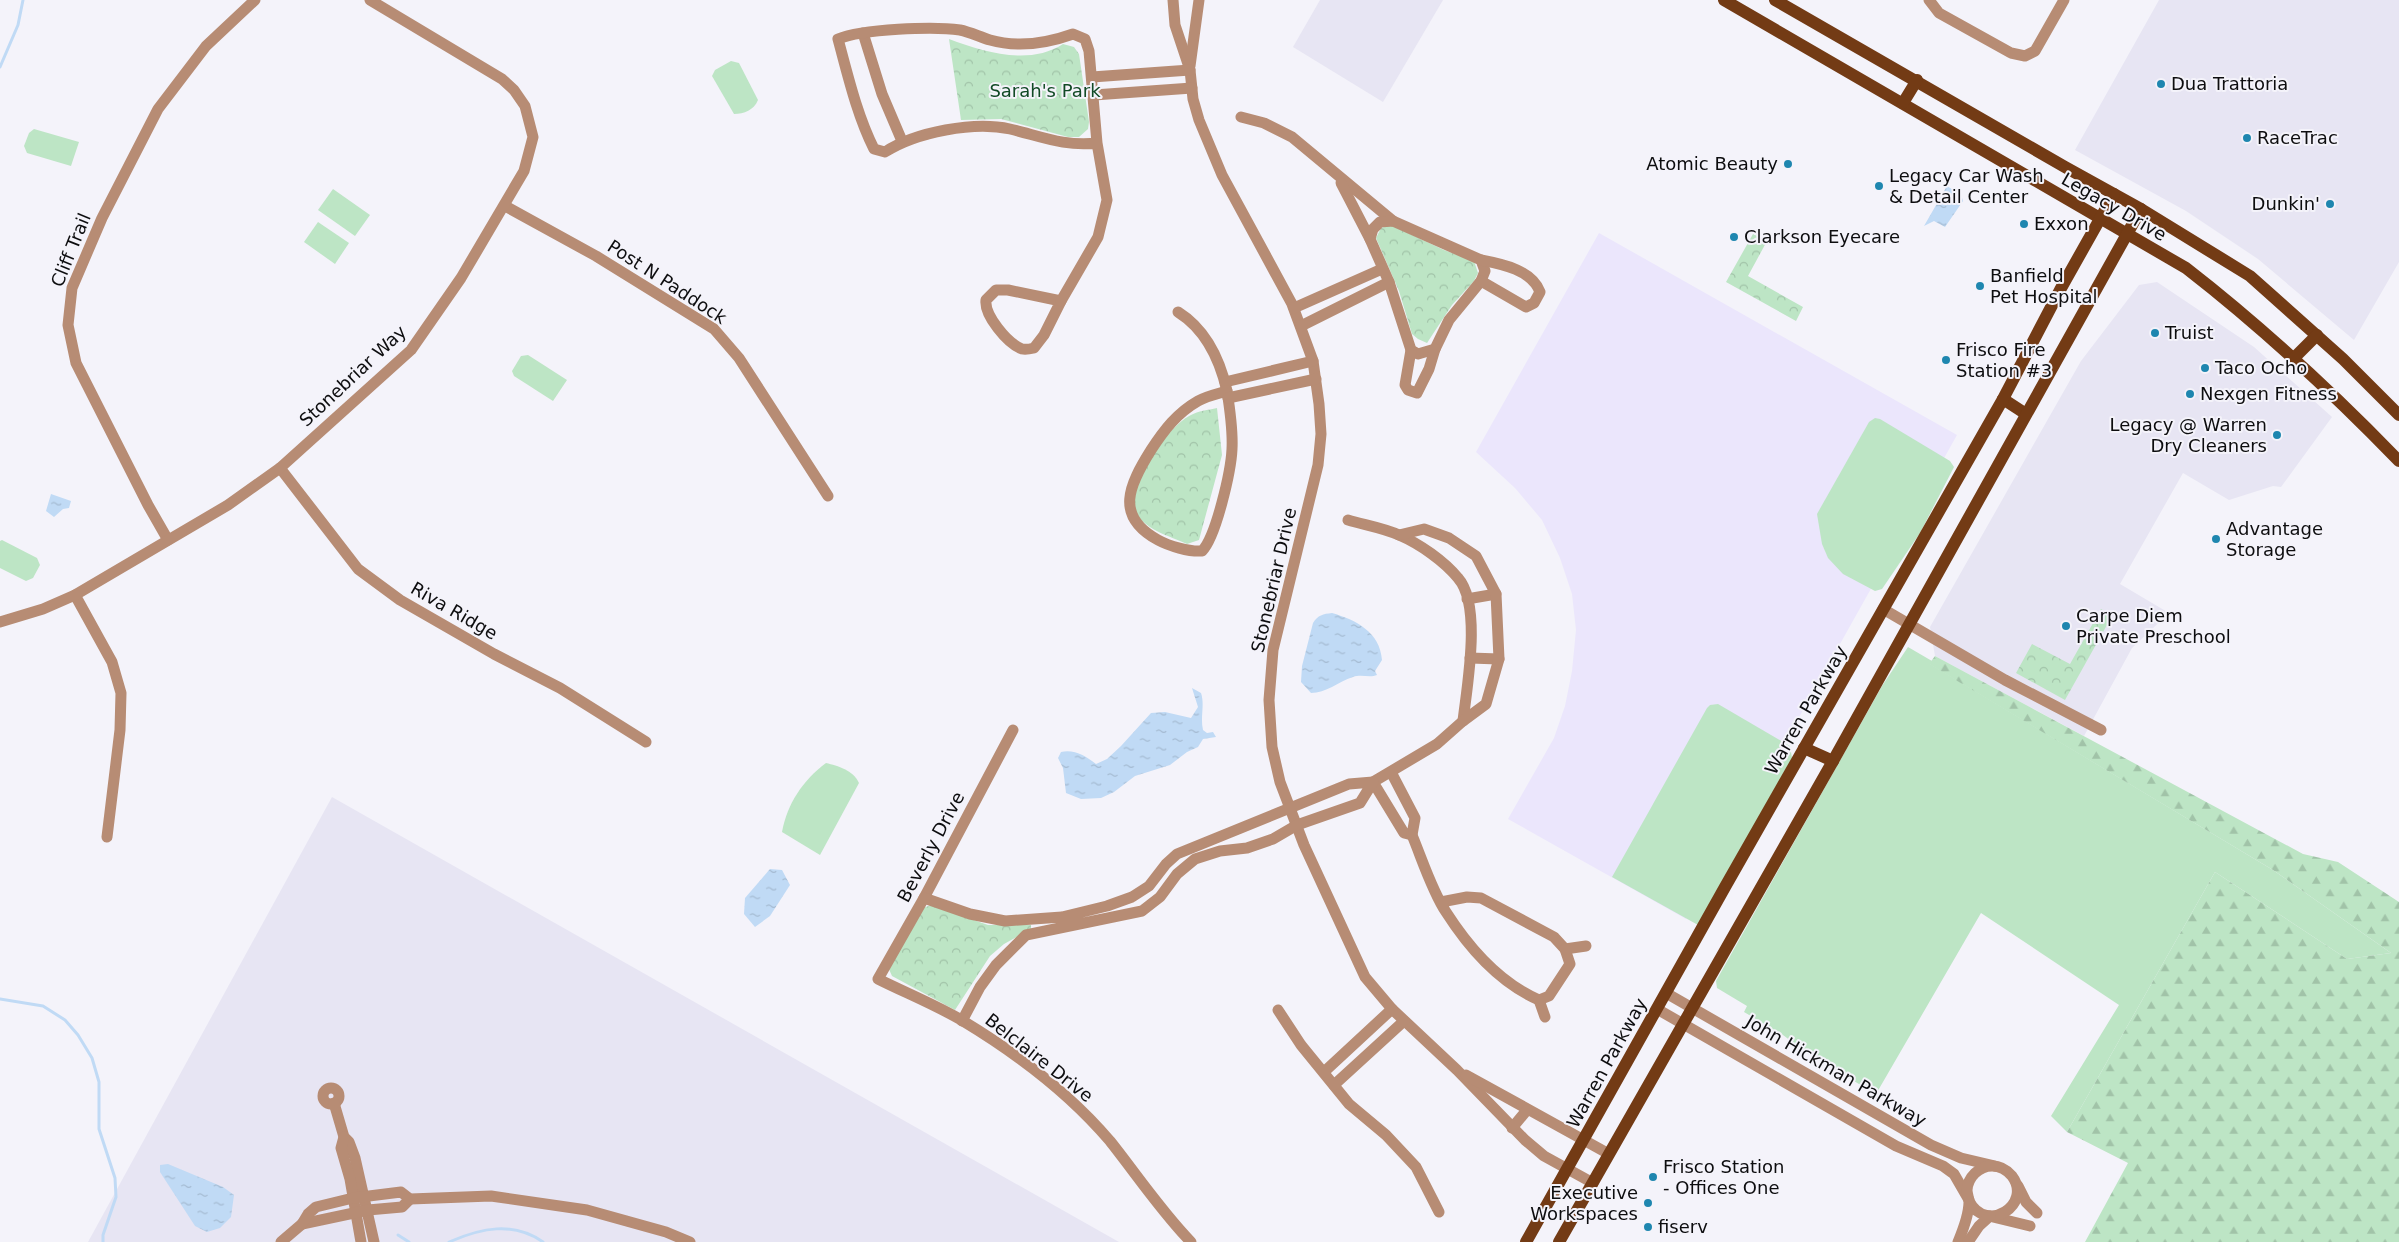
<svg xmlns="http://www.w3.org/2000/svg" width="2399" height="1242" font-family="'DejaVu Sans',sans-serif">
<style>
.built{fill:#e7e5f3}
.medical{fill:#ebe6fc}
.grass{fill:#bde5c5}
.forest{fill:url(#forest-firs)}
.park{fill:url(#park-crowns)}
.water{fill:url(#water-ripples)}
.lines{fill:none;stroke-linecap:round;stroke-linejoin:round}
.stream{stroke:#c0daf5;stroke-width:3}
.minor{stroke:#b78c74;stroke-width:11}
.major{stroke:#733b15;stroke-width:12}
.poi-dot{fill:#1e86af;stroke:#f4f3fa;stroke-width:2}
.labels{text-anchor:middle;stroke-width:4;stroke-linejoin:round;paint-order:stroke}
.poi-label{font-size:18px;fill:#0d0d0f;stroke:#f4f3fa;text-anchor:start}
.park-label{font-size:18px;fill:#114a25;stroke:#f4f3fa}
.street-label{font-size:18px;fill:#0d0d0f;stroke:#f4f3fa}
</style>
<defs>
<pattern id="forest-firs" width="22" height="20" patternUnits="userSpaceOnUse" patternTransform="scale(1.25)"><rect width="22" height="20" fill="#bde5c5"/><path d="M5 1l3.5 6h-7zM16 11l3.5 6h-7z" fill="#a1c3a8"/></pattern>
<pattern id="park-crowns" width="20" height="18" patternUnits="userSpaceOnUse" patternTransform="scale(1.25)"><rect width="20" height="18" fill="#bde5c5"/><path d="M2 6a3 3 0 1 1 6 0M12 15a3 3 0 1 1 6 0" fill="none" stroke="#a1c3a8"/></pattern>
<pattern id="water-ripples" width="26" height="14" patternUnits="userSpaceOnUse" patternTransform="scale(1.25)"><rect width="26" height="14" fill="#c0daf5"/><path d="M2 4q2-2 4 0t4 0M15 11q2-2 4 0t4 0" fill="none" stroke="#a4bad1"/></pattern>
</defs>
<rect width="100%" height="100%" fill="#f4f3fa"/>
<!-- built -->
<g class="built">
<polygon points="1320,0 1443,0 1383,102 1293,47"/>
<polygon points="2159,0 2399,0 2399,262 2354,340 2258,259 2186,211 2075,150"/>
<polygon points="2157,282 2254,347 2332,417 2281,487 2273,486 2229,500 2183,473 2120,584 2169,613 2132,648 2084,736 1935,656 1930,627 2081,361 2139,285"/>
<polygon points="332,797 1119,1242 88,1242"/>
</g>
<!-- medical -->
<polygon class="medical" points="1599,233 1957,435 1686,919 1508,819 1554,738 1565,706 1572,671 1576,630 1572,594 1560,558 1542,520 1515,488 1476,452"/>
<!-- grass -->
<g class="grass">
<path d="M 731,61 L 739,63 L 758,100 C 754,110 744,114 734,114 L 712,76 L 715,70 Z"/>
<polygon points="34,129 79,142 71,166 27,153 24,146 29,133"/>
<polygon points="333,189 370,215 355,236 318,210"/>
<polygon points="318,222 349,243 335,264 304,242"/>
<polygon points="528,355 567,380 553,401 514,376 512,371 521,356"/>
<polygon points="1875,418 1880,419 1950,461 1954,467 1920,533 1882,589 1875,591 1843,574 1828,558 1822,544 1817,514 1869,422"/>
<polygon points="2,540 37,558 40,565 33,578 26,581 0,568 0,541"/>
<polygon points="1908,647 1932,661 1930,664 2273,870 2391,953 2347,959 2215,872 2067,1132 2051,1116 2119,1005 1981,913 1876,1094 1808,1054 1783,1035 1744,1012 1747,1006 1717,988 1716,981 1882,686"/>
<polygon points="1718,704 1790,746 1792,758 1698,925 1612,877 1707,708 1710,705"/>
<path d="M 826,763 C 838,766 853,770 859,783 L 820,855 L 782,832 C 787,804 803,780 826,763 Z"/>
</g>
<!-- forest -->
<polygon class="forest" points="1935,656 2303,854 2338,862 2399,902 2399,1242 2085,1242 2128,1163 2067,1132 2215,872 2347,959 2391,953 2273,870 1929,664"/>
<!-- park -->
<g class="park">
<path d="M 949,39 C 984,52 1029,66 1063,44 L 1074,47 L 1079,54 L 1089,122 L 1088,129 L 1079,137 L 1068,137 L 1001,119 L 961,120 Z"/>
<polygon points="1391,225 1444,250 1474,261 1478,273 1474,281 1452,305 1427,343 1418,339 1412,334 1399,291 1376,238 1381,228"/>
<polygon points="1753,234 1767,241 1748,276 1803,307 1796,321 1726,282"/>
<path d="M 1217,408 L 1222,455 L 1199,540 L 1187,544 C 1170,536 1141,529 1135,509 C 1126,485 1169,425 1191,415 C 1198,411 1208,410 1217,408 Z"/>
<polygon points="2101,609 2112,616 2065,700 2016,673 2032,644 2070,664"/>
<polygon points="931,905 988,925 1031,925 1031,929 1004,944 990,956 955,1010 892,976 888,967 923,908"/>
</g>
<!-- water -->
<g class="water">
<polygon points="1947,186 1961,195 1963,201 1945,227 1934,221 1924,226"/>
<polygon points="51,494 71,501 69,508 63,509 54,517 46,511"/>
<path d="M 1332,613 C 1356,620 1380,632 1382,660 L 1375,671 L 1377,675 C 1370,678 1361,674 1353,677 C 1338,682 1326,693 1311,693 L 1301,682 L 1302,666 L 1313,623 C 1318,615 1323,614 1332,613 Z"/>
<path d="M 1192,688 L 1201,693 C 1205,705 1200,717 1203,730 L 1207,733 L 1213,732 L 1216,737 L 1203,739 L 1198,747 L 1187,752 L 1170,765 L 1135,776 L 1114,792 L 1101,798 L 1081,799 L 1066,793 L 1063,768 L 1058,758 L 1061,752 C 1074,749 1086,756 1096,764 L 1107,759 L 1121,746 L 1151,713 L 1165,712 L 1191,718 L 1198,707 Z"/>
<polygon points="770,869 782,870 790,885 770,916 755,927 744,914 745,898"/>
<polygon points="168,1164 223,1187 234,1195 231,1217 220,1228 207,1232 195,1226 160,1172 160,1165"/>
</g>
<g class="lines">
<!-- stream -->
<g class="stream">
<polyline points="0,67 18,25 23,0"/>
<polyline points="0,999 43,1006 65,1020 78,1035 92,1058 99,1082 99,1129 115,1178 116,1197 103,1235 103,1242"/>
<polyline points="398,1235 409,1242"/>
<path d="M 449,1242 C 481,1228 513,1221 543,1242"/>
</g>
<!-- minor -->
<g class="minor">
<polyline points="1173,0 1175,25 1190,70 1193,99 1199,120 1222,175 1292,304 1313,361 1319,404 1321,434 1318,465 1273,650 1269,700 1272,747 1280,782 1304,845 1365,977 1392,1009 1457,1070 1525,1140 1544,1156 1593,1183"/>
<polyline points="1929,0 1939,13 2011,53 2025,56 2035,51 2064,0"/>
<polyline points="863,33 882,94 902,141"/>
<polyline points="1190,66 1199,0"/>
<polyline points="1092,77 1190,70"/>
<polyline points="1094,95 1192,88"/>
<polyline points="1241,117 1264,123 1292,137 1393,221"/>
<polyline points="1341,183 1370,239"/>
<polyline points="505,206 596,256 714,329 739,358 828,496"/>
<polygon points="1393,221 1481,260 1485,271 1481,281 1449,320 1435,349 1418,354 1411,350 1389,282 1370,239 1373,229 1380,222"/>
<path d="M 1481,260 C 1502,264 1532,270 1540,292 L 1534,303 L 1526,307 L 1481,281"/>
<path d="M 996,290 L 1008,290 L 1061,301 L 1044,335 L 1034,348 C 1030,349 1026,350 1022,349 C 1007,343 984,315 986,300 Z"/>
<path d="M 1061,301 L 1098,237 L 1107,200 L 1097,143 L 1089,51 L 1085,39 L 1073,34 C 1045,44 1018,48 990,40 C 980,37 970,32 960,30 C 934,26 862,29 838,39 C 848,76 857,115 874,149 L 885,152 C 916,132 974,121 1010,129 C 1040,136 1065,147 1097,143"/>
<polyline points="1294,308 1382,269"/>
<path d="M 1178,312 C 1205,329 1220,360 1227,391"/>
<polyline points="1301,326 1389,282"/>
<polyline points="1411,350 1405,385 1408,390 1417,393 1429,369 1435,349"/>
<polyline points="1225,382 1313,361"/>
<path d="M 1227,391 C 1230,410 1233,430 1232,449 C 1231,471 1216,537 1202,551 C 1189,552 1169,546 1158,540 C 1114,516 1129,485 1151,450 C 1164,430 1177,413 1198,401 C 1207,396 1217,394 1227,391 Z"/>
<polyline points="1228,398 1316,379"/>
<polyline points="280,468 358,569 400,600 494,654 560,688 646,742"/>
<path d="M 1348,520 C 1365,525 1384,528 1399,535 C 1420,544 1444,561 1458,578 C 1482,605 1467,686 1463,721"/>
<polyline points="168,540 148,505 76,363 68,325 72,288 102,218 158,109 206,46 255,0"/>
<polyline points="75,595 112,662 121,693 120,730 107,837"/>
<polyline points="1467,599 1496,594"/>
<polyline points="1883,609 2005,680 2101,730"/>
<polyline points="0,622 43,609 75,595 228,505 280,468 411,350 461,278 524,171 533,137 525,106 514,90 502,79 370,0"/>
<polyline points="1470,658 1499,659"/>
<path d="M 1013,730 L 924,898 L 878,979 C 906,993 936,1005 963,1021 C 1016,1053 1070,1094 1110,1141 C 1137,1175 1161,1211 1191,1242"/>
<polyline points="1391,772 1415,818 1412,835 1404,833 1373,782 1437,744 1463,721 1486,704 1499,659 1496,594 1476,556 1449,538 1424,529 1399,535"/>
<path d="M 1412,835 C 1422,859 1432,891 1446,912 C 1469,948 1500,983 1539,1000 L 1549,996 L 1570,964 L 1565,949 L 1554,937 L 1481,898 L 1467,897 L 1441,902"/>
<polyline points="924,898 970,914 1005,921 1062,917 1107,906 1132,897 1149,886 1166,864 1177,854 1349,784 1373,782 1360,803 1297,825 1273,839 1247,848 1220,851 1195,859 1177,874 1160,897 1142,911 1026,935 996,965 980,987 962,1021"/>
<polyline points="1565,949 1586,946"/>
<polyline points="1666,993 1931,1145 1961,1158 1995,1166"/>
<polyline points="1539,1000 1545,1017"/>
<polyline points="1657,1009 1896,1146 1943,1166 1954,1174 1969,1200"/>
<polyline points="1278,1010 1301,1045 1349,1104 1386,1135 1416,1167 1439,1212"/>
<polyline points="1324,1072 1392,1009"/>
<polyline points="1466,1075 1609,1154"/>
<polyline points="1334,1085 1404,1021"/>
<circle cx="331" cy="1096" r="8"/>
<polyline points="334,1103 344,1137 349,1142 355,1158 374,1242"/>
<polyline points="1512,1128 1527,1110"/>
<polyline points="344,1137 341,1148 350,1179 361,1242"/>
<polyline points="2018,1186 2026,1202 2037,1213"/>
<polyline points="1993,1217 2030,1226"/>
<polyline points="302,1224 368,1210 402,1207 410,1199"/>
<polyline points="281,1242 302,1224 308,1214 316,1207 353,1198 401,1192 410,1199 491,1196 587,1210 666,1232 690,1242"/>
<path d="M 1958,1242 C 1963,1230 1969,1215 1969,1202 C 1969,1198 1967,1194 1967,1190 C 1968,1177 1979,1166 1992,1166 C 2000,1166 2007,1170 2012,1176 C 2033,1204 1987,1235 1969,1201"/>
<polyline points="1968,1242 1979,1226 1990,1216"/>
</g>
<!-- major -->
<g class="major">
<path d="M 1724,0 L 2186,268 C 2262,327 2332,392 2399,461"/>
<polyline points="1775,0 2065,167 2141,209 2250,276 2343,359 2399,415"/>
<polyline points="1903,103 1917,80"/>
<polyline points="2294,358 2317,335"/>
<polyline points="2003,399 2026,414"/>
<polyline points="1804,748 1833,761"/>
<polyline points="1526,1242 1725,887 2003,399 2060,290 2114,194"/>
<polyline points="1559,1242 1833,761 2141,209"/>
</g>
</g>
<!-- markers -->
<g class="poi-dot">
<circle cx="2161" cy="84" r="5"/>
<circle cx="2247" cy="138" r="5"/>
<circle cx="1788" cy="164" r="5"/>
<circle cx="1879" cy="186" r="5"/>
<circle cx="2330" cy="204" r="5"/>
<circle cx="2024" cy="224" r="5"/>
<circle cx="1734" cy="237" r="5"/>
<circle cx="1980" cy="286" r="5"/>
<circle cx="2155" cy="333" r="5"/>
<circle cx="1946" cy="360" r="5"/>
<circle cx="2205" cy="368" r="5"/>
<circle cx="2190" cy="394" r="5"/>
<circle cx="2277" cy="435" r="5"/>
<circle cx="2216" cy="539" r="5"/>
<circle cx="2066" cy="626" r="5"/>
<circle cx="1653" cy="1177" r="5"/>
<circle cx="1648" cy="1203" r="5"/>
<circle cx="1648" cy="1227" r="5"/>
</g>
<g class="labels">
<!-- poi labels -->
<g class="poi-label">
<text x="2171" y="90">Dua Trattoria</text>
<text x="2257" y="144">RaceTrac</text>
<text x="1778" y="170" text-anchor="end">Atomic Beauty</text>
<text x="1889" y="182">Legacy Car Wash<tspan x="1889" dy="21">&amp; Detail Center</tspan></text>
<text x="2320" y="210" text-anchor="end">Dunkin'</text>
<text x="2034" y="230">Exxon</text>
<text x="1744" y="243">Clarkson Eyecare</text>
<text x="1990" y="282">Banfield<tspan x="1990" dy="21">Pet Hospital</tspan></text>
<text x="2165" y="339">Truist</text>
<text x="1956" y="356">Frisco Fire<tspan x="1956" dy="21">Station #3</tspan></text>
<text x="2215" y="374">Taco Ocho</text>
<text x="2200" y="400">Nexgen Fitness</text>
<text x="2267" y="431" text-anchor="end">Legacy @ Warren<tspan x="2267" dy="21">Dry Cleaners</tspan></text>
<text x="2226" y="535">Advantage<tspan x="2226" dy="21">Storage</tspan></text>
<text x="2076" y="622">Carpe Diem<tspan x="2076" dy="21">Private Preschool</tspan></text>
<text x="1663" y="1173">Frisco Station<tspan x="1663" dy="21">- Offices One</tspan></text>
<text x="1638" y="1199" text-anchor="end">Executive<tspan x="1638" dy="21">Workspaces</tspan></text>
<text x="1658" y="1233">fiserv</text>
</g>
<!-- park labels -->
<g class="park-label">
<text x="1045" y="97">Sarah's Park</text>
</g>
<!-- street labels -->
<g class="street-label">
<text transform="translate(2114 207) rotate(30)" y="6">Legacy Drive</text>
<text transform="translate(71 250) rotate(-68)" y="6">Cliff Trail</text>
<text transform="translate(667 282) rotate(33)" y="6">Post N Paddock</text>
<text transform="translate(353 376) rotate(-43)" y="6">Stonebriar Way</text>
<text transform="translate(1274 580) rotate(-77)" y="6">Stonebriar Drive</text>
<text transform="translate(454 611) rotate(30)" y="6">Riva Ridge</text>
<text transform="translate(1806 710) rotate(-60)" y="6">Warren Parkway</text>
<text transform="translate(931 847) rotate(-62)" y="6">Beverly Drive</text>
<text transform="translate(1039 1058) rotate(38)" y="6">Belclaire Drive</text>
<text transform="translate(1607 1063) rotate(-61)" y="6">Warren Parkway</text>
<text transform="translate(1836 1071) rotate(30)" y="6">John Hickman Parkway</text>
</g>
</g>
</svg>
